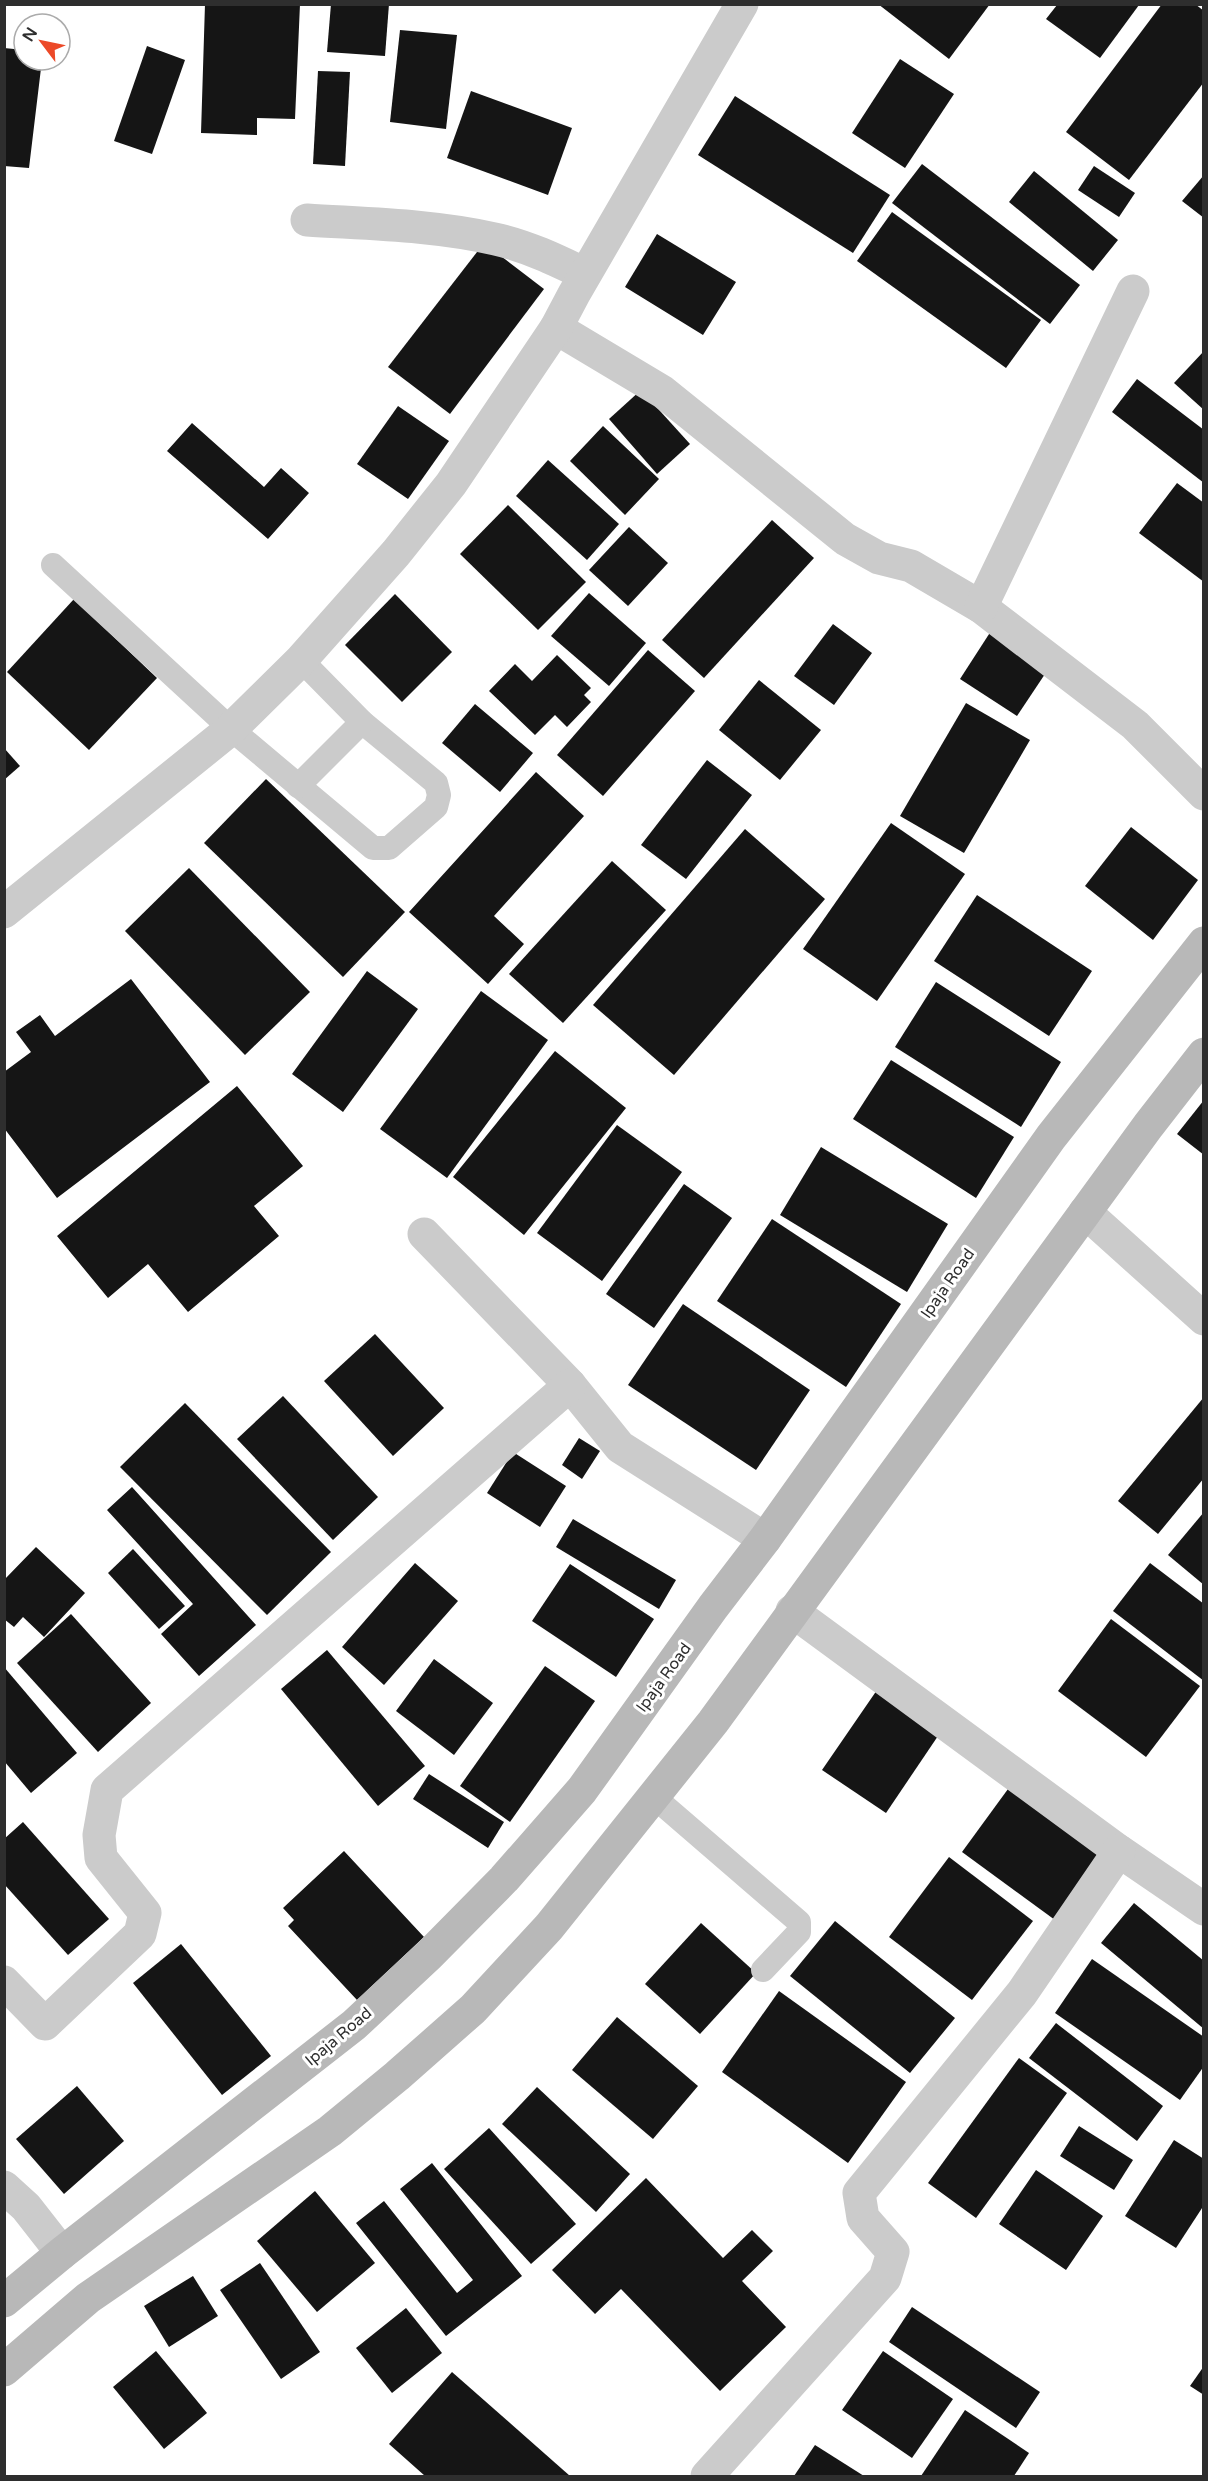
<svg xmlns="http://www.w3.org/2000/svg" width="1208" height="2481" font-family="'Varela Round',sans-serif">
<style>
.building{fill:#151515}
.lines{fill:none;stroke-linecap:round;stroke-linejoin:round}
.service{stroke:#cbcbcb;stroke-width:24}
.minor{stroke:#cbcbcb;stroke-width:33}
.secondary{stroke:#b8b8b8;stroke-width:33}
.labels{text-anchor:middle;stroke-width:6;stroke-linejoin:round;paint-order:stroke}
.street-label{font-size:16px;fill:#2e2e2e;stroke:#fff}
</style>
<rect width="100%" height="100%" fill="#fff"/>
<!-- building -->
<g class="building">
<polygon points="205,4 300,4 295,119 257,118 257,135 201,133"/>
<polygon points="331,4 389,4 385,56 327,52"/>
<polygon points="878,4 990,4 949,59"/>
<polygon points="1162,4 1195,4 1204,11 1204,82 1129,180 1066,132"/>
<polygon points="1057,5 1139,5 1100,58 1046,19"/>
<polygon points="400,30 457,35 446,129 390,122"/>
<polygon points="147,46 185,60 152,154 114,141"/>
<polygon points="4,48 24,50 24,60 42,60 29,168 4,166"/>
<polygon points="900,59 954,94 905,168 852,133"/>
<polygon points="318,71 350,72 345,166 313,164"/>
<polygon points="471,91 572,128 548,195 447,158"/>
<polygon points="735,96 890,195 853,253 698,155"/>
<polygon points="922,164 1080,285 1050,324 892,203"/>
<polygon points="1094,166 1135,193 1119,217 1078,190"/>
<polygon points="1034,171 1118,240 1093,271 1009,202"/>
<polygon points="1204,175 1204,218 1182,201"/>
<polygon points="892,212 1041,320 1006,368 857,261"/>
<polygon points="657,234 736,282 703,335 625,287"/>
<polygon points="484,243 544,289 450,414 388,367"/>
<polygon points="1204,351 1204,410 1174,383"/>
<polygon points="1137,379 1204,430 1204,483 1112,412"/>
<polygon points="641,390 690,444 657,474 609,419"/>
<polygon points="398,406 449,441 408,499 357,464"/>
<polygon points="192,423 264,487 281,468 309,493 268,539 167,451"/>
<polygon points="603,426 659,479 625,515 570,461"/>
<polygon points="548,460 619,524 587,560 516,496"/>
<polygon points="1177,483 1204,503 1204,582 1139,533"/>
<polygon points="508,505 586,582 538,630 460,554"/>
<polygon points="772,520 814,558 704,678 662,640"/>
<polygon points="629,527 668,563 628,606 589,570"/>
<polygon points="589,593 646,643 609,686 551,636"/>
<polygon points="395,594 452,652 402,702 345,645"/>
<polygon points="74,599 157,678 89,750 7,672"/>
<polygon points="833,624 872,653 834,705 794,676"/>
<polygon points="991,631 1049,668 1017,716 960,679"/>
<polygon points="648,650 695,691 603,796 557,755"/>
<polygon points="557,655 591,688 584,695 591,702 567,727 555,715 535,735 489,691 515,664 532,681"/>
<polygon points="759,680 821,730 780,780 719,730"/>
<polygon points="966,703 1030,740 964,853 900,816"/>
<polygon points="475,704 533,753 500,792 442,743"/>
<polygon points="4,748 20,766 4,780"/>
<polygon points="707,760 752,795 686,879 641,845"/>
<polygon points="536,772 584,816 494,916 524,944 488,984 409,912"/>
<polygon points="266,779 405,912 343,977 204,843"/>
<polygon points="891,823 965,874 877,1001 803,949"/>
<polygon points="1131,827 1198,880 1153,940 1085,886"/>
<polygon points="745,829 825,899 674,1075 593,1005"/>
<polygon points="612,861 666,910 563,1023 509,974"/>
<polygon points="189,868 310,992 245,1055 125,931"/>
<polygon points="977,895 1092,971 1049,1036 934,961"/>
<polygon points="367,971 418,1009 343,1112 292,1074"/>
<polygon points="131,979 210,1082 57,1198 4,1128 4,1072 31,1052 16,1032 40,1015 55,1036"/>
<polygon points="936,982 1061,1062 1021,1127 895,1047"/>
<polygon points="481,991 548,1040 447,1178 380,1129"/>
<polygon points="555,1051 626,1108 524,1235 453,1177"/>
<polygon points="891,1060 1014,1137 976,1198 853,1119"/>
<polygon points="237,1086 303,1166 254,1206 279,1236 188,1312 148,1264 108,1298 57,1236"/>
<polygon points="1204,1100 1204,1155 1177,1134"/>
<polygon points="617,1125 682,1172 602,1281 537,1233"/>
<polygon points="821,1147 948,1224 907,1292 780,1215"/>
<polygon points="684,1184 732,1218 654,1328 606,1294"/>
<polygon points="772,1219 901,1304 846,1387 717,1301"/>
<polygon points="683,1304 810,1390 756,1470 628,1385"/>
<polygon points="375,1334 444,1408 393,1456 324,1381"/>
<polygon points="283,1396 378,1497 333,1540 237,1439"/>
<polygon points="1204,1397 1204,1478 1158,1534 1118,1501"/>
<polygon points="185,1403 331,1552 267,1615 120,1467"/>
<polygon points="579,1438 600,1451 582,1479 562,1465"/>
<polygon points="513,1452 566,1486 540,1527 487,1493"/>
<polygon points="132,1487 256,1625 199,1676 161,1634 193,1604 107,1510"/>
<polygon points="1204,1512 1204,1585 1168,1555"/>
<polygon points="573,1519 676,1580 659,1609 556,1547"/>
<polygon points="36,1547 85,1593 44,1637 23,1617 14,1627 4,1619 4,1580"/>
<polygon points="133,1549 185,1606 159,1629 108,1573"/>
<polygon points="415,1563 458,1601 384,1685 342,1647"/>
<polygon points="1150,1563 1204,1604 1204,1681 1113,1611"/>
<polygon points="570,1564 654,1619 616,1677 532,1621"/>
<polygon points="71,1614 151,1703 98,1752 17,1663"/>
<polygon points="1111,1619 1200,1686 1146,1757 1058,1691"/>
<polygon points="327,1650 425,1766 378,1806 281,1689"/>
<polygon points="434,1659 493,1703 454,1755 396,1711"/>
<polygon points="545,1666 595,1701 510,1822 460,1786"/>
<polygon points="4,1667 77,1753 31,1793 4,1761"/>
<polygon points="877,1690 940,1733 886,1813 822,1770"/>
<polygon points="429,1774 504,1822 488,1848 413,1799"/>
<polygon points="1008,1789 1101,1857 1055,1920 962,1852"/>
<polygon points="23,1822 109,1919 68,1955 4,1884 4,1839"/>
<polygon points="344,1851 424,1937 357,2000 288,1926 294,1920 283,1908"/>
<polygon points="949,1857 1033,1921 972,2000 889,1937"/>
<polygon points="1134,1903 1204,1961 1204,2029 1101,1943"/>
<polygon points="835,1921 955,2018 910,2073 790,1976"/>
<polygon points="701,1923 756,1973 700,2034 645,1984"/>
<polygon points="181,1944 271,2056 222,2095 133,1983"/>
<polygon points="1092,1959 1204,2037 1204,2066 1180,2100 1055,2013"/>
<polygon points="779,1991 906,2082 848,2163 722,2072"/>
<polygon points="617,2017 698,2086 653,2139 572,2070"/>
<polygon points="1056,2023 1163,2106 1137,2141 1029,2058"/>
<polygon points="1019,2058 1067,2093 976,2218 928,2183"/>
<polygon points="77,2086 124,2141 64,2194 16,2139"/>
<polygon points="537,2087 630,2174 596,2212 502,2124"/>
<polygon points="1079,2126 1133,2160 1114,2190 1060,2156"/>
<polygon points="489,2128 576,2224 531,2264 444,2169"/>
<polygon points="1174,2140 1204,2159 1204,2205 1176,2248 1125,2216"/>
<polygon points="432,2163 522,2276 446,2336 356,2223 384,2201 457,2293 473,2280 400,2189"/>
<polygon points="1036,2170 1103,2216 1066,2270 999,2224"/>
<polygon points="646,2178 723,2258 752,2230 773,2251 742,2281 786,2327 720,2391 621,2289 595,2314 552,2270"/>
<polygon points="315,2191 375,2263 317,2312 257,2241"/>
<polygon points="260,2263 320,2352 281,2379 220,2290"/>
<polygon points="193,2276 218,2316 169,2347 144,2306"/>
<polygon points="912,2307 1040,2392 1016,2428 889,2342"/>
<polygon points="406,2308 442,2353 392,2393 356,2348"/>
<polygon points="156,2351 207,2413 164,2449 113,2387"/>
<polygon points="883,2351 953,2399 912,2458 842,2410"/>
<polygon points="1204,2366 1204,2395 1190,2386"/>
<polygon points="452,2372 570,2476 425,2476 389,2444"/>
<polygon points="965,2410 1029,2453 1014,2476 921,2476"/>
<polygon points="815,2445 864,2476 794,2476"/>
</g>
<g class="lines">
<!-- service -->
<g class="service">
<polyline points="53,565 231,729 373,848 389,848 436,807 439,795 436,783 362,722 301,660"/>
<polyline points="298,786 362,722"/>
<polyline points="654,1797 799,1922 799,1932 763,1970"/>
</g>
<!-- minor -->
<g class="minor">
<path d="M 307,220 C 369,224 434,225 495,239 C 527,246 556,260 585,274"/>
<polyline points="556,328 663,392 845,539 879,558 911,566 981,607 1135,725 1204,794"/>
<polyline points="981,607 1133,291"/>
<polyline points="4,912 231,729 301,660 396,553 451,484 556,328 574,294 742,4"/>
<polyline points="1085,1212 1204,1319"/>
<polyline points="424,1234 570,1385 620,1447 765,1539"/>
<polyline points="792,1611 1119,1851 1204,1909"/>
<polyline points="4,1982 45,2024 140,1934 145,1913 101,1858 99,1835 107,1790 570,1385"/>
<polyline points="4,2187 26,2207 62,2253"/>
<polyline points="707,2476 885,2278 893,2252 863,2218 859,2193 1022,1993 1119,1851"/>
</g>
<!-- secondary -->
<g class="secondary">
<polyline points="4,2301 62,2253 354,2025 429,1955 504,1879 582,1790 713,1607 765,1539 1051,1137 1204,943"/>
<polyline points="4,2370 88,2298 330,2131 397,2076 473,2009 549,1927 713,1722 1148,1126 1204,1054"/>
</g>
</g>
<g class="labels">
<!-- street labels -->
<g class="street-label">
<text transform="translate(947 1283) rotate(-55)" y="6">Ipaja Road</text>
<text transform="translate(663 1677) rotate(-54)" y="6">Ipaja Road</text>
<text transform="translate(338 2036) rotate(-40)" y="6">Ipaja Road</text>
</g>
</g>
<!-- border -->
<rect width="1208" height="2481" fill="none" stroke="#2e2e2e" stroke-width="12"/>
<!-- north arrow -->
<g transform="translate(42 42) rotate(302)"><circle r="28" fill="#ffffff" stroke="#ababab" stroke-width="1.5"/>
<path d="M0-4.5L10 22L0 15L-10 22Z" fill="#ec4928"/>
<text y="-9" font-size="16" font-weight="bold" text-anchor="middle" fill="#2e2e2e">N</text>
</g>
</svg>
